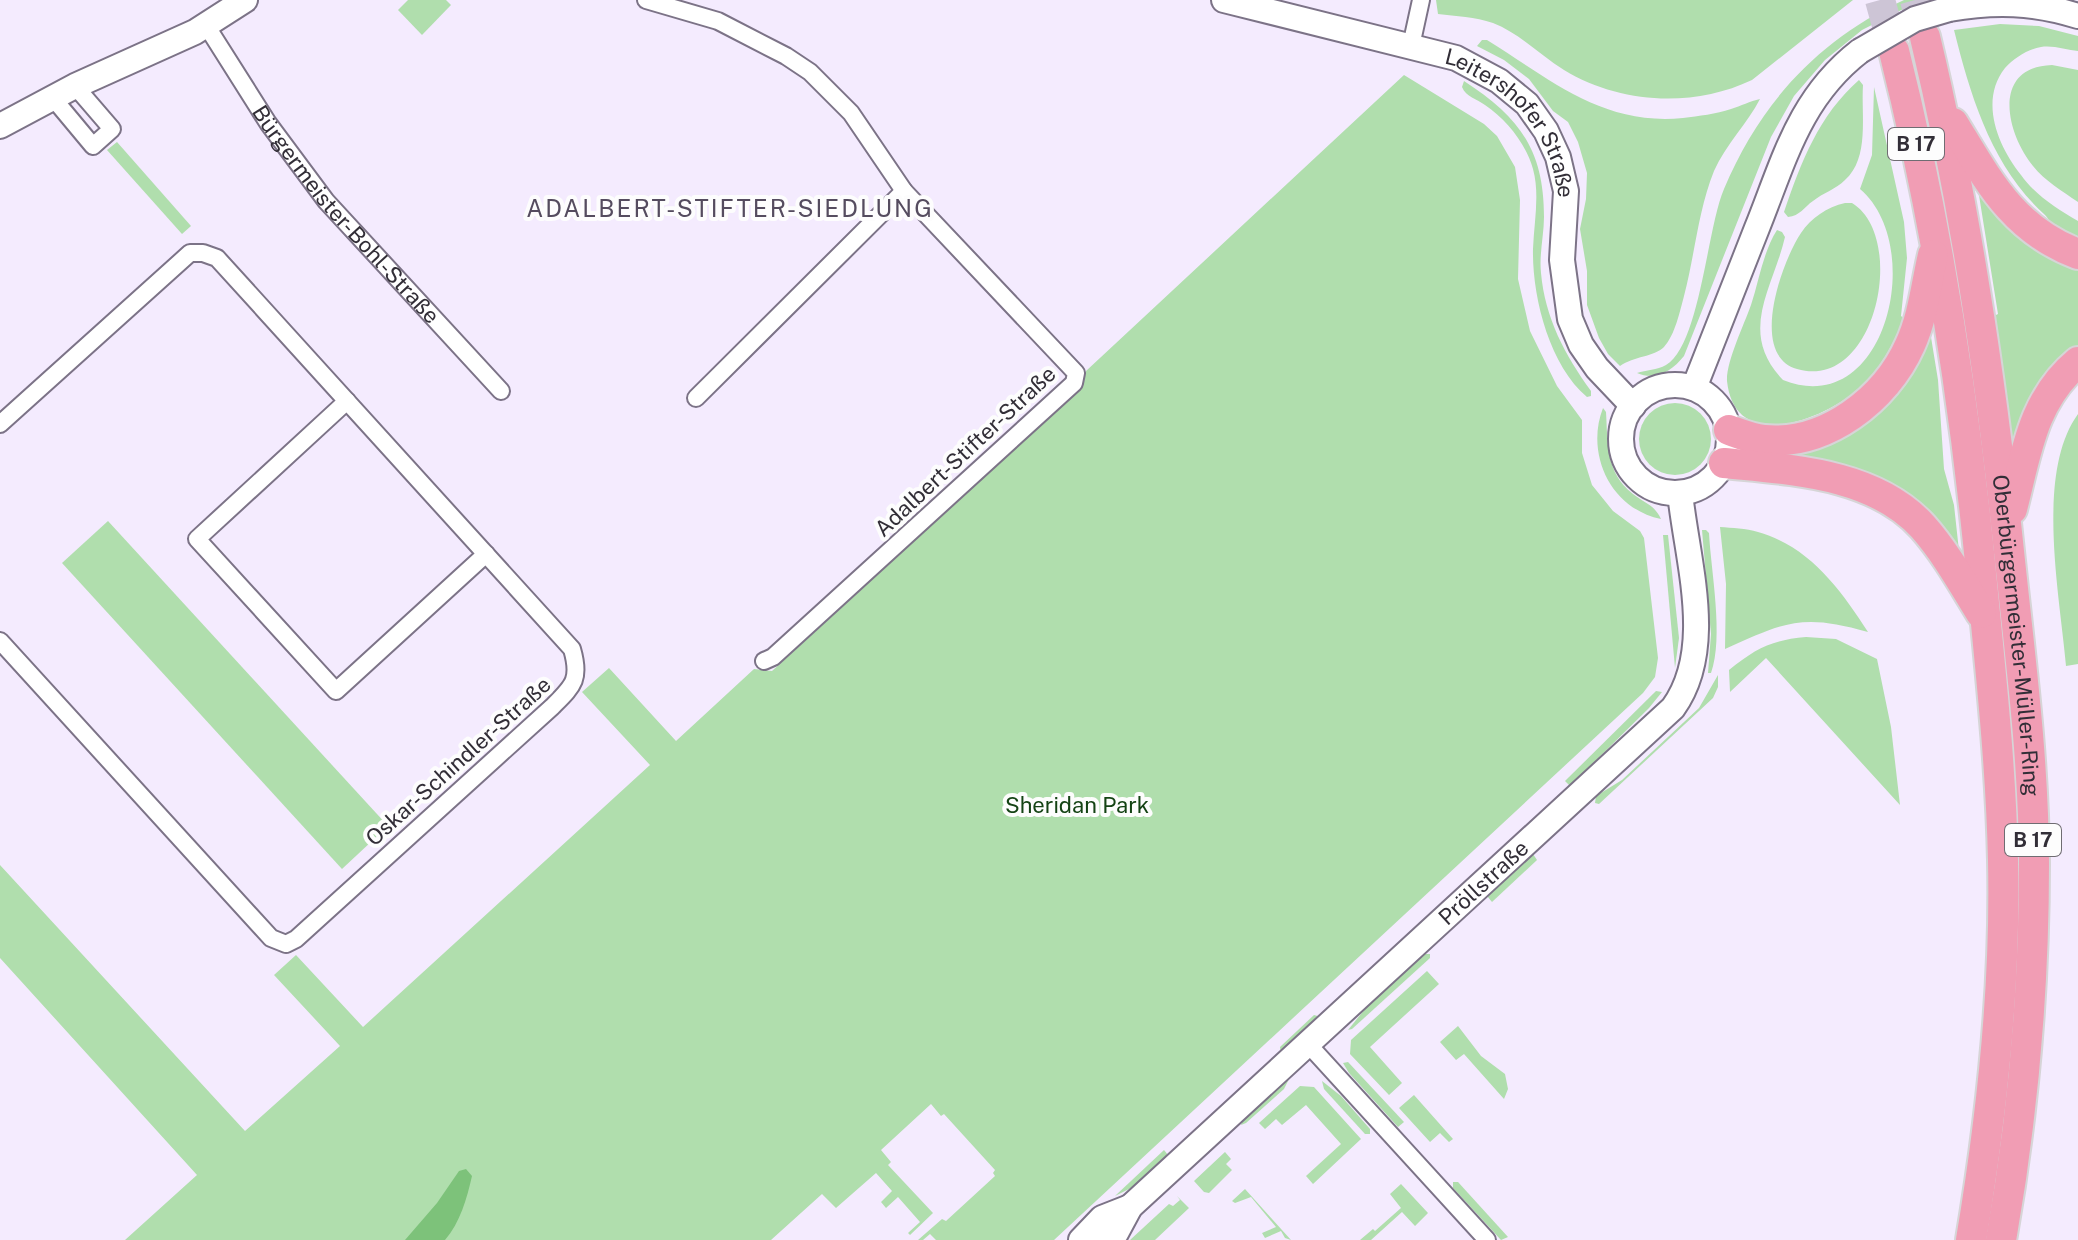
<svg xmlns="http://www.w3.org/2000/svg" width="2078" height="1240" font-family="'Public Sans',sans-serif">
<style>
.green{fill:#b0dead}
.forest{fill:#7dc27a}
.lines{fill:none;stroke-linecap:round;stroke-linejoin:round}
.highway-tunnel{stroke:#cdc5d6;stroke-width:30;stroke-dasharray:30 15;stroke-linecap:butt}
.street-casing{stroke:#7c7387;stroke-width:20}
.secondary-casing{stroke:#7c7387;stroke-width:28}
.highway-casing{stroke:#d6d5d7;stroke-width:34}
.street{stroke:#fff;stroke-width:16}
.secondary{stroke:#fff;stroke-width:24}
.highway{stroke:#f19db4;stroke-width:30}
.secondary-bridge-casing{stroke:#7c7387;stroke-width:28;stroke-linecap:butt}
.secondary-bridge{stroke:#fff;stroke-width:24}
.labels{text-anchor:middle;stroke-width:8;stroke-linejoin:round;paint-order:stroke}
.shield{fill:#fdfdfd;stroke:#6f6c72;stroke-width:2}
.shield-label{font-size:20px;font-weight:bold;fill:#322e37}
.street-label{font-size:22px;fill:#322e37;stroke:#fdfdfd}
.park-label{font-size:22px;fill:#144314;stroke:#fdfdfd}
.neighbourhood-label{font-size:24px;letter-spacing:2px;fill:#554c5f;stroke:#fdfdfd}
</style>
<rect width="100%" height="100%" fill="#f4ebfe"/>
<!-- green -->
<g class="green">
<polygon points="408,0 446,0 451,5 422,35 398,10"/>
<path d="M 1436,0 L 1853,0 L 1752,80 C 1693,108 1620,104 1564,70 C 1540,55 1519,33 1493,23 C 1475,17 1456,16 1438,14 Z"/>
<path d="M 1904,0 L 1921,0 L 1862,30 L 1825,60 L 1794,96 L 1771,137 L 1684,356 C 1672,371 1656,381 1637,373 C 1646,370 1657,370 1666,365 C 1700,345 1707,228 1724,189 C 1760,103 1819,39 1904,0 Z"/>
<path d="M 2000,24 L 2039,26 L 2078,36 L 2078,51 C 2067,50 2053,45 2041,47 C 2028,49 2014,58 2005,68 C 1979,101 1998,146 2021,175 C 2035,195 2057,209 2078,221 L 2078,241 C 2071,238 2062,235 2056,230 C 2052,226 2050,220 2045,215 C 1992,167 1971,98 1954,30 Z"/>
<path d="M 1482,40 L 1487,40 C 1550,79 1602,126 1683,118 C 1699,116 1716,114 1731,109 C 1741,106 1750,101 1760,99 C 1747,124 1726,144 1714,171 C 1698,211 1695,254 1684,296 C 1680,311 1675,335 1664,347 C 1654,357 1634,356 1620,366 L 1608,354 L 1599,338 L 1587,305 L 1587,271 L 1580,229 L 1586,199 L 1587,173 L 1578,142 L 1568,122 L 1553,111 L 1529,79 L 1504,60 L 1477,46 Z"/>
<path d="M 2052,65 L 2078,70 L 2078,202 C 2062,191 2045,181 2033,166 C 2006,133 1991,67 2052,65 Z"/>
<polygon points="1404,75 1484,124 1497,136 1515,167 1520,200 1518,279 1530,331 1557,386 1582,420 1582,453 1592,485 1613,511 1640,531 1644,538 1658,658 1655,677 1643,693 1054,1240 936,1240 930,1234 923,1240 918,1240 942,1219 946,1221 995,1176 993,1173 995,1170 944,1114 941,1116 931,1104 881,1150 891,1162 888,1165 933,1213 910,1235 908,1233 920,1222 898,1197 886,1208 881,1202 892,1191 876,1173 836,1208 822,1194 771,1240 125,1240 197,1175 0,958 0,865 245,1131 340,1046 274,975 296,955 363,1027 650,765 582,692 609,668 676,741 754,669 772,671 1083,387 1086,371"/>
<path d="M 1859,80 L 1863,85 C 1861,115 1870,158 1845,180 C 1836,189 1823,193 1813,201 C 1804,207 1800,216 1788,217 L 1784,212 C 1801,162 1819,115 1859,80 Z"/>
<path d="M 1464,81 C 1519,117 1544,149 1544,217 C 1544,235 1539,254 1541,273 C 1545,318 1565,355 1591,391 L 1591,396 L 1587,397 C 1549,365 1532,296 1533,249 C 1534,222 1540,195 1533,169 C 1526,144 1507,120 1485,105 C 1477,99 1466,97 1462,87 Z"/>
<path d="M 1874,87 L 1904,222 L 1907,258 L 1901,316 L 1905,319 C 1893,343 1882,367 1862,386 C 1828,418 1735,457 1727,381 C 1726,362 1744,325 1751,305 C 1759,281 1763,252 1777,230 L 1782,232 L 1785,237 C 1773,289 1737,332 1783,380 C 1886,421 1927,246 1860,189 L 1872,155 Z"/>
<polygon points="117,142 191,226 182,234 107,150"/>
<path d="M 1978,189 C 1992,212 2008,231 2030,246 L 2033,242 L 2078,265 L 2078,347 L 2057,365 L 2016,439 L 2009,436 L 1994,316 L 1998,314 Z"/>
<path d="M 1845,203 L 1852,203 C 1908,237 1876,392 1797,369 C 1748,355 1782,261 1801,233 C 1811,218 1827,207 1845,203 Z"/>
<path d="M 1930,331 L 1938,380 L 1944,469 L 1954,505 L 1959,551 C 1935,516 1901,485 1861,470 C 1845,464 1828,465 1812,462 C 1788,458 1764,450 1740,445 L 1792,450 Z"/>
<circle cx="1675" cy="439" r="36"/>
<path d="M 1603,408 L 1606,412 C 1608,443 1605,472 1633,494 C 1644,503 1654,504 1661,519 C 1611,509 1585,454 1603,408 Z"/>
<path d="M 2078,414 L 2078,664 L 2066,666 C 2060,596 2035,473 2078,414 Z"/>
<polygon points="108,521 388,826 342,869 62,563"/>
<path d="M 1720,527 C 1732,528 1746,528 1758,532 C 1810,547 1840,589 1868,632 C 1802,613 1785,622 1725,649 L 1726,584 Z"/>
<path d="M 1706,530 L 1709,533 C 1711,572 1724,637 1711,673 L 1708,673 L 1711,634 L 1702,530 Z"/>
<polygon points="1663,535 1668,535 1679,638 1675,668"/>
<path d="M 1806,637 L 1836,639 L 1877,659 L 1891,727 L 1900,805 L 1766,658 L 1730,692 L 1729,670 C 1756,648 1772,640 1806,637 Z"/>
<polygon points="1718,675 1718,687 1713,698 1599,804 1595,803 1596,796 1622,780 1699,708"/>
<polygon points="1656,691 1662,692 1649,708 1570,786 1565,781"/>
<polygon points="1533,854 1537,860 1492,902 1487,896"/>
<polygon points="1424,954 1430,954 1430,958 1352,1029 1348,1030 1365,1009"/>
<polygon points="1427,971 1439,984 1370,1047 1402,1083 1389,1095 1350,1054 1351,1040"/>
<polygon points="1314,1015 1321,1017 1281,1055 1280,1047"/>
<polygon points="1458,1026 1481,1056 1505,1074 1508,1089 1504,1099 1464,1054 1456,1060 1440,1042"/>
<polygon points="1348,1062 1404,1122 1398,1127 1349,1073 1343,1063"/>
<polygon points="1289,1079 1284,1089 1246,1123 1241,1125 1243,1119"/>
<polygon points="1322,1081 1341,1096 1370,1129 1370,1134 1365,1134 1324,1089"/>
<polygon points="1300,1086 1314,1087 1361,1139 1313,1184 1306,1176 1341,1144 1306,1105 1282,1125 1276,1119 1265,1129 1259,1123"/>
<polygon points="1414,1095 1453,1139 1449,1142 1440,1133 1430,1142 1399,1108"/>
<polygon points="1164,1150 1168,1155 1135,1186 1115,1196"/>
<polygon points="1225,1152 1231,1159 1226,1164 1232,1170 1209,1193 1204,1192 1194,1181"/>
<polygon points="1453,1182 1458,1182 1508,1237 1501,1240 1453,1188"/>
<polygon points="1401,1184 1428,1213 1415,1226 1402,1212 1371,1240 1360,1240 1373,1229 1375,1231 1401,1208 1390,1194"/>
<polygon points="1245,1189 1291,1240 1285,1238 1281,1231 1265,1238 1262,1233 1276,1227 1251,1197 1235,1203 1232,1201"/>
<polygon points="1177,1196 1189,1208 1155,1240 1130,1240 1169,1204 1173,1206 1180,1200"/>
</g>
<!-- forest -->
<path class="forest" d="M 466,1169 L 472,1176 C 467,1198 460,1223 445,1240 L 405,1240 L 437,1203 L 459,1171 Z"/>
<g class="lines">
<!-- highway-tunnel -->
<g class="highway-tunnel">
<polyline points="1880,0 1894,51"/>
<polyline points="1915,0 1925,37"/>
</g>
<!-- street casing -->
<g class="street-casing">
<g id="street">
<polyline points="646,0 718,21 786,56 810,72 851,113 904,191 1076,373 1074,383 773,657 764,661"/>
<path id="s1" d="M 206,25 L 268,123 L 326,201 L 501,391"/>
<polyline points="1411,46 1421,0"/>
<polyline points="53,98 93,146 112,129 75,86"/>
<polyline points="696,398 904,191"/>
<polyline points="347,401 197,539 336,691 486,554"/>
<path d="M 0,424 L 190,253 L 203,253 L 217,258 L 572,649 C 581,680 573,686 552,707 L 296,939 L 286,944 L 271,938 L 0,641"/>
<polyline points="1308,1044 1487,1240"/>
</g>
</g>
<!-- secondary casing -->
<g class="secondary-casing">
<g id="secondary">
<path id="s2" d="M 1224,0 L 1456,58 L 1499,81 L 1527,104 L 1546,131 L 1558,157 L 1566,191 L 1562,260 L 1570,319 L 1581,345 L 1597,368 L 1633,406"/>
<path d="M 1949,9 C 1994,1 2034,2 2078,16"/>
<polyline points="0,126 75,86 195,32 245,0"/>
<circle cx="1675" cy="439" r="54"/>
<path d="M 1694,388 C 1715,335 1736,282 1757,228 C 1784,161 1799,98 1860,51"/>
<polyline points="1081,1240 1102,1218 1130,1207"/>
<path id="s3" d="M 1108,1240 L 1116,1233 L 1130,1207 L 1673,708 C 1716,649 1687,561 1680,493"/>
</g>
</g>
<!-- highway casing -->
<g class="highway-casing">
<g id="highway">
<path id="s4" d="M 1925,37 C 1965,204 1990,371 2008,542 C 2019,648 2034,757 2034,864 C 2034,990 2023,1116 2001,1240"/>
<path d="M 1894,51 C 1938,227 1965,403 1982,583 C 1991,675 2001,768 2003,860 C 2006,988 1992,1115 1971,1240"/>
<path d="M 1953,123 C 1988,180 2012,229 2078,254"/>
<path d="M 1729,430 C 1740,434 1752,439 1764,440 C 1826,446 1886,399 1910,345 C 1923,317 1926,285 1933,255"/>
<path d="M 1724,463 C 1792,470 1874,473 1923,527 C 1946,553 1963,584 1981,613"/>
<path d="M 2012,509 C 2026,455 2032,400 2078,362"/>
</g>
</g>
<!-- street -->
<use href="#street" class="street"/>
<!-- secondary -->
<use href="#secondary" class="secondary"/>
<!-- highway -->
<use href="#highway" class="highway"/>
<!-- secondary-bridge casing -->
<g class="secondary-bridge-casing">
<polyline id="secondary-bridge" points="1860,51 1915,19 1949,9"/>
</g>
<!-- secondary-bridge -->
<use href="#secondary-bridge" class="secondary-bridge"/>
</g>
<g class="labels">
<!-- shield labels -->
<g class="shield">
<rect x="1888" y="128" width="56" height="32" rx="6"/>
<rect x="2005" y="824" width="56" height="32" rx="6"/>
</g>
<g class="shield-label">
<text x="1916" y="151">B 17</text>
<text x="2033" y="847">B 17</text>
</g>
<!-- street labels -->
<g class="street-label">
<text dy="8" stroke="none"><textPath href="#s2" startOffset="328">Leitershofer Straße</textPath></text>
<text dy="8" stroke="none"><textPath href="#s1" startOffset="236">Bürgermeister-Bohl-Straße</textPath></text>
<text transform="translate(965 451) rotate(-43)" y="8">Adalbert-Stifter-Straße</text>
<text dy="8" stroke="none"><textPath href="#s4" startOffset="606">Oberbürgermeister-Müller-Ring</textPath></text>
<text transform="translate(458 761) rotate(-42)" y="8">Oskar-Schindler-Straße</text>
<text dy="8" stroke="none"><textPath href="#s3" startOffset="520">Pröllstraße</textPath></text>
</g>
<!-- park labels -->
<g class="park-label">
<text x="1077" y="813">Sheridan Park</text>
</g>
<!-- neighbourhood labels -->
<g class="neighbourhood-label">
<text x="730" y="217">ADALBERT-STIFTER-SIEDLUNG</text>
</g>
</g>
</svg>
